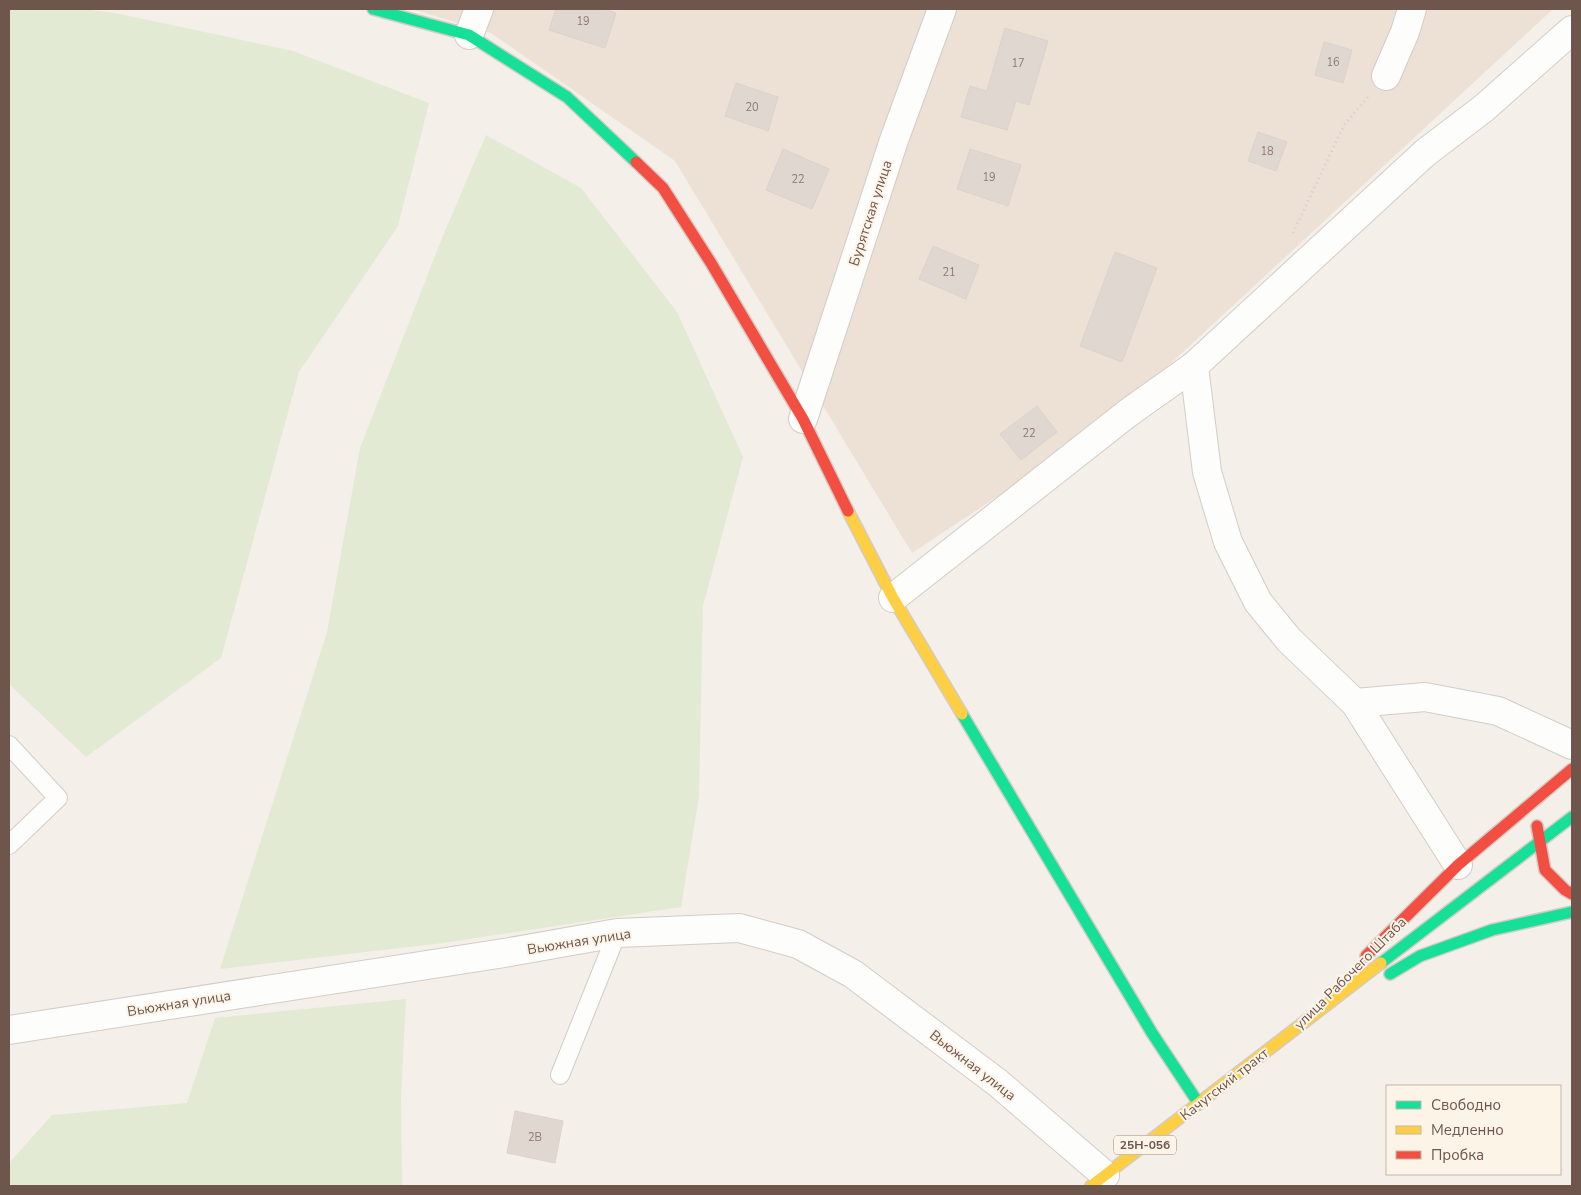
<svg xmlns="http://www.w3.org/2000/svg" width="1581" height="1195" font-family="'Nunito Sans',sans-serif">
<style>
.residential{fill:#ede1d6}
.green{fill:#e2ead4}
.building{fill:#e0d7d1;stroke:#dcd2cb}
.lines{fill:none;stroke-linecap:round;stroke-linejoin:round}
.lane-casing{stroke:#d3ccc7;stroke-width:20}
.street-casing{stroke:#d3ccc7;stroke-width:30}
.fast-casing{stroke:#d3cbc4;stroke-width:14}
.slow-casing{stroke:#d3cbc4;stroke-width:14}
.jam-casing{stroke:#d3cbc4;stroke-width:14}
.path{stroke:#d6cec9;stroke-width:3;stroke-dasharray:1 4;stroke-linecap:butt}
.lane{stroke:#fdfdfc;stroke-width:18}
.street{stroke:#fdfdfc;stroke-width:28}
.fast{stroke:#16e098;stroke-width:11}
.slow{stroke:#ffcf43;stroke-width:11}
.jam{stroke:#f24e42;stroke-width:11}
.labels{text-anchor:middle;stroke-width:4;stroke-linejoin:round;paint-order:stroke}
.number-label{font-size:11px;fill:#8d786f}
.shield{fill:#fdf4e8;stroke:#9a857b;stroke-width:1}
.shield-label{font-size:12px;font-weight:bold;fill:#6f564c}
.street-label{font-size:14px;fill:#6f564c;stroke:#fdf4e8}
</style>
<rect width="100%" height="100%" fill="#f4efe8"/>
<!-- residential -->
<polygon class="residential" points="412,9 1553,9 1101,428 912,553 675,161 491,33"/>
<!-- green -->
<g class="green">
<polygon points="9,9 82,9 115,13 293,51 429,103 398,226 299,372 221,658 86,757 9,684"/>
<polygon points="486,135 581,188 677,312 743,457 703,606 699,796 681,907 443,943 220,969 327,632 360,448 442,238"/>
<polygon points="406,999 401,1096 402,1186 9,1186 9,1163 52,1115 187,1103 215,1018"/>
</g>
<!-- building -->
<g class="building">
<polygon points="556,9 604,9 616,13 605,48 549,30"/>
<polygon points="1005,28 1048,41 1029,105 1016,101 1007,130 961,117 970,86 987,91"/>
<polygon points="1324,42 1352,50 1343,83 1315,75"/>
<polygon points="736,83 778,97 768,131 725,116"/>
<polygon points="1258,132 1287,142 1276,171 1248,161"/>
<polygon points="783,149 829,169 812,209 766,190"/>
<polygon points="970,149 1021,165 1008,206 957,189"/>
<polygon points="933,246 979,265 966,299 919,279"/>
<polygon points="1115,252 1157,268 1122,362 1080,346"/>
<polygon points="1037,406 1057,432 1021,460 1000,434"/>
<polygon points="515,1111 563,1121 555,1163 507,1153"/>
</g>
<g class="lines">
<!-- lane casing -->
<g class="lane-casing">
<g id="lane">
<polyline points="9,745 58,798 9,845"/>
<polyline points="560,1075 617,933"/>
</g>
</g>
<!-- street casing -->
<g class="street-casing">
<g id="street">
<polyline points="469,35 479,9"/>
<polyline points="1386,76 1405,32 1412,9"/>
<polyline points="1194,366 1207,472 1228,542 1258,602 1289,640 1355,703 1458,865"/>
<polyline points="803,419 894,140 942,9"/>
<polyline points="893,598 1128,413 1194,366 1425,153 1484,108 1572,30"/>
<polyline points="1355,703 1425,697 1498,711 1572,745"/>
<polyline points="9,1030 510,952 617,933 739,928 798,944 853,974 998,1083 1105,1175"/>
</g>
</g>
<!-- fast casing -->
<g class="fast-casing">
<g id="fast">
<polyline points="373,9 469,35 567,97 636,162"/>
<polyline points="962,714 1152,1033 1199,1104"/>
<polyline points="1381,963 1572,817"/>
<polyline points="1390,974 1420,956 1492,930 1572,912"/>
</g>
</g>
<!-- slow casing -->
<g class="slow-casing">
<g id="slow">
<polyline points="848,511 893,598 962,714"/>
<polyline points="1091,1186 1381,963"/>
</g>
</g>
<!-- jam casing -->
<g class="jam-casing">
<g id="jam">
<polyline points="636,162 663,188 711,263 803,419 848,511"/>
<polyline points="1537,826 1545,870 1565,890 1572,894"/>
<polyline points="1366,956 1458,865 1572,769"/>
</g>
</g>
<!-- path -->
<polyline class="path" points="1293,233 1344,125 1368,97"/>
<!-- lane -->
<use href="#lane" class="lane"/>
<!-- street -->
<use href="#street" class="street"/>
<!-- fast -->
<use href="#fast" class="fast"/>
<!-- slow -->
<use href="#slow" class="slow"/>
<!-- jam -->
<use href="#jam" class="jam"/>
</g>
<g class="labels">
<!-- number labels -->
<g class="number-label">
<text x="583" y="25">19</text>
<text x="1333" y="66">16</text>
<text x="1018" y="67">17</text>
<text x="752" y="111">20</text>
<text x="1267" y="155">18</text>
<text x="989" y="181">19</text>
<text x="798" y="183">22</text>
<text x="949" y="276">21</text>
<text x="1029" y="437">22</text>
<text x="535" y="1141">2В</text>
</g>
<!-- shield labels -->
<rect class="shield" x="1114" y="1135.5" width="62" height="19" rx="4"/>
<g class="shield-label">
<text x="1145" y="1149">25Н-056</text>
</g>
<!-- street labels -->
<g class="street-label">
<text transform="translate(870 213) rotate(-72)" y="5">Бурятская улица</text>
<text transform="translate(579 941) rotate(-9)" y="5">Вьюжная улица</text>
<text transform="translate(1350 973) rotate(-45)" y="5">улица Рабочего Штаба</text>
<text transform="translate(179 1003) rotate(-9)" y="5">Вьюжная улица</text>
<text transform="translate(973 1065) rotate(38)" y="5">Вьюжная улица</text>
<text transform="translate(1224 1084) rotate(-38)" y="5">Качугский тракт</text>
</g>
</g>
<!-- border -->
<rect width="1581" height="1195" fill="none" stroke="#6f564c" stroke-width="20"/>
<!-- legend -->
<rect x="1386" y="1085" width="175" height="90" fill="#fdf4e8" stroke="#c4b5aa"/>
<rect x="1396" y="1101" width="25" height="8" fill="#16e098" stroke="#c4b5aa"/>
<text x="1431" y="1110" font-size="15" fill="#6f564c">Свободно</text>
<rect x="1396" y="1126" width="25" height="8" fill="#ffcf43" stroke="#c4b5aa"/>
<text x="1431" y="1135" font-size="15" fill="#6f564c">Медленно</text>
<rect x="1396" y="1151" width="25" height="8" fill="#f24e42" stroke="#c4b5aa"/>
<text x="1431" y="1160" font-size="15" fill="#6f564c">Пробка</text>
</svg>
